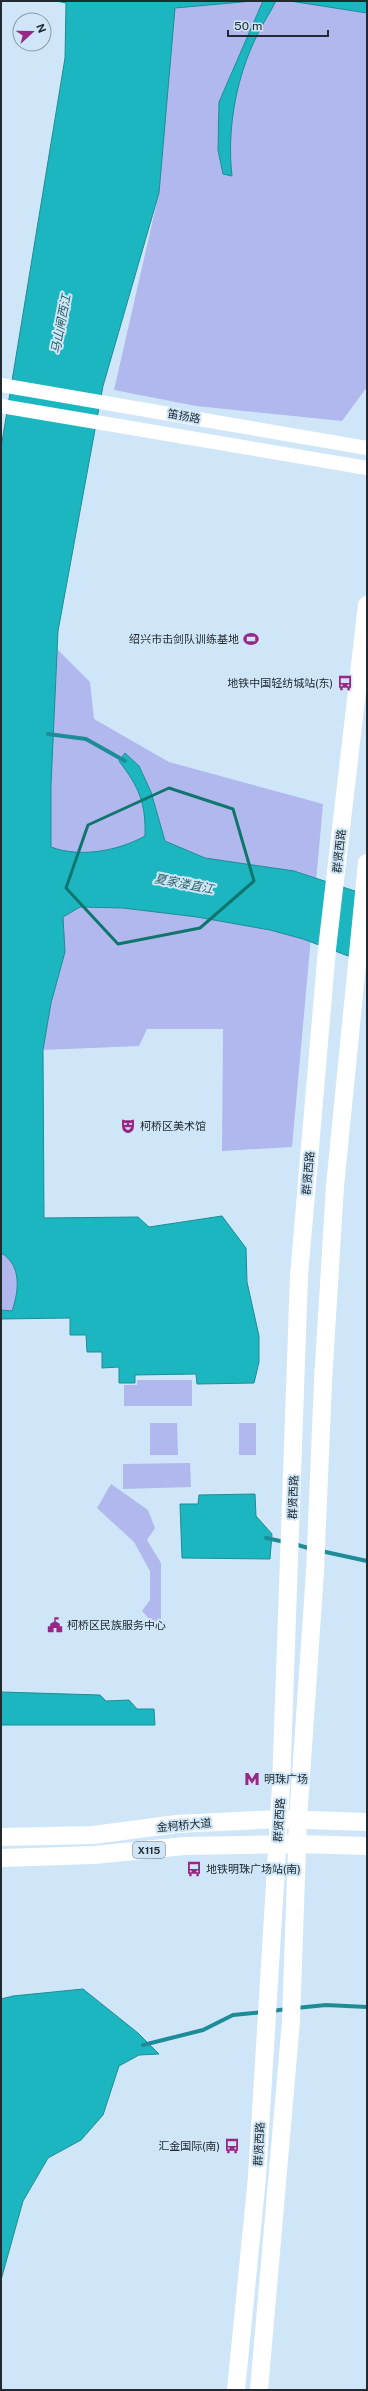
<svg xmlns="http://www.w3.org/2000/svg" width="368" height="2391" font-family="'Public Sans','Noto Sans SC',sans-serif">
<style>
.green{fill:#b0b8ee}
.water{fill:#1cb6c1;stroke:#1e8c96}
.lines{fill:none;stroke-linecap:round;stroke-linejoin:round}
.stream{stroke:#1e8c96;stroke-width:4}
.tertiary{stroke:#fff;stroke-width:14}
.primary{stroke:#fff;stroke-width:18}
.marked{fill:none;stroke:#0f766e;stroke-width:3;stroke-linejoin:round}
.labels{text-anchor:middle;stroke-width:4;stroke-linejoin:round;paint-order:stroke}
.shield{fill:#cfe6f8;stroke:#55626c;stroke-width:1}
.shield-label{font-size:10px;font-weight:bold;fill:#212a30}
.street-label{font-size:11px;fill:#212a30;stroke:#cfe6f8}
.poi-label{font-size:11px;fill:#212a30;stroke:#cfe6f8;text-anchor:start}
.water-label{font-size:12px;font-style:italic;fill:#286064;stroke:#cfe6f8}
</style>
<rect width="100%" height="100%" fill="#cfe6f8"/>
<!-- green -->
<g class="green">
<polygon points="175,1 367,1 367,387 342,421 196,406 114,390 159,193"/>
<polygon points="56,648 90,682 94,719 169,762 323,804 292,1147 222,1151 223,1029 147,1029 139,1046 43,1050 51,1003 51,785"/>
<path d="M 1,1253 C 22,1265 19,1291 12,1311 L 1,1310 Z"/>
<polygon points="137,1380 192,1380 192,1406 124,1406 124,1385 137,1385"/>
<polygon points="150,1423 177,1423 178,1455 150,1455"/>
<rect x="239" y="1423" width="17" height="32"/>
<polygon points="190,1463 191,1487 123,1489 123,1464"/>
<polygon points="111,1484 148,1510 155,1528 147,1540 161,1563 161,1632 142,1611 150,1600 150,1571 134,1542 97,1508"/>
</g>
<!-- water -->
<g class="water">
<path d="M 56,1 L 253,1 L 175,8 L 159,193 L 103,386 L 58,631 L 51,785 L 51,847 C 80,858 118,851 145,836 C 146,803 139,787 119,761 L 125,753 L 139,766 L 151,792 L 165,841 L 205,858 L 294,871 L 367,895 L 367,963 L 303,939 L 270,930 L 197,917 L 123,908 L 80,907 L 63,917 L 65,952 L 51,1003 L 43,1050 L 44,1218 L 138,1217 L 149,1227 L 222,1216 L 246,1248 L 247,1282 L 259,1336 L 259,1362 L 254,1383 L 197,1384 L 196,1374 L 135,1375 L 135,1383 L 119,1383 L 119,1367 L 102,1368 L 102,1352 L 87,1352 L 86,1335 L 70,1335 L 70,1318 L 1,1319 L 1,1310 L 12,1311 C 19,1291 22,1265 1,1253 L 1,448 L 65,58 L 66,3 Z"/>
<path d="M 263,1 L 276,1 C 269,15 259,29 253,44 C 235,84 227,132 232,176 L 223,174 L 218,150 L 219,102 Z"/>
<polygon points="290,1 367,1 367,13"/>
<polygon points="255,1494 256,1516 272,1534 270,1559 182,1558 180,1504 198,1504 199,1495"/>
<polygon points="1,1692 100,1695 106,1701 129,1700 137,1709 154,1709 155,1725 1,1725"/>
<polygon points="83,1989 138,2033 159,2054 139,2055 119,2066 103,2115 81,2140 48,2158 23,2201 1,2280 1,1999 13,1996"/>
</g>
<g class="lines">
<!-- stream -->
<g class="stream">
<polyline points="48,734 86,739 125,761"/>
<polyline points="266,1538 285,1542"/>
<polyline points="294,1544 312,1549"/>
<polyline points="321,1551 367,1561"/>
<polyline points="296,2008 326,2005 367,2007"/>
<polyline points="272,2011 287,2009"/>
<polyline points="143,2045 203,2030 233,2015 263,2012"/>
</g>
<!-- tertiary -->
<g class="tertiary">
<polyline points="1,385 367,448"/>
<polyline points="1,406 367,468"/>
</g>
<!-- primary -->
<g class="primary">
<polyline points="1,1837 93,1835 177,1824 279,1819 367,1822"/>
<polyline points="1,1858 94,1855 184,1846 297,1844 367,1846"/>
<polyline points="236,2390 257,2177 281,1786 299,1276 327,949 367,605"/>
<polyline points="259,2390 291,2021 298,1819 315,1572 323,1382 335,1186 367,863"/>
</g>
</g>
<!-- marked area -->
<path class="marked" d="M 169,788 L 233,809 L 254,881 L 200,928 L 118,944 L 66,888 L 88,825 Z"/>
<!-- icons -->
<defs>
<g id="stadium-bare" transform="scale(1.2)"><path d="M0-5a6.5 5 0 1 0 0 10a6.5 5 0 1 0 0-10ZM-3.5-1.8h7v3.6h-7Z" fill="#982786" stroke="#cfe6f8" stroke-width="2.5" paint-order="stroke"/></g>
<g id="bus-bare" transform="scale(1.2)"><path d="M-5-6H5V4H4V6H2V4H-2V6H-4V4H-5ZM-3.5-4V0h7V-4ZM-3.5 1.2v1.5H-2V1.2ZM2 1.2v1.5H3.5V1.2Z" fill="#982786" stroke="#cfe6f8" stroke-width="2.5" paint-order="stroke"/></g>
<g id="theatre-bare" transform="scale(1.2)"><path d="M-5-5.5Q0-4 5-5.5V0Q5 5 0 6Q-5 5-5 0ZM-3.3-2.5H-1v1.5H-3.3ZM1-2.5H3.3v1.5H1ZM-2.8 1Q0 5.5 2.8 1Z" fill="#982786" stroke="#cfe6f8" stroke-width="2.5" paint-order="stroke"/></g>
<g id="civic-bare" transform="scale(1.2)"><path d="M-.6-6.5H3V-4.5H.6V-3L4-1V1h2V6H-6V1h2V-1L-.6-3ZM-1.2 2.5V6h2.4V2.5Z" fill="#982786" stroke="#cfe6f8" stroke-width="2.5" paint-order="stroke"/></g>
<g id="metro-bare" transform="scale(1.2)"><path d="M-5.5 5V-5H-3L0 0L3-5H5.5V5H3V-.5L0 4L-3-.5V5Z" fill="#982786" stroke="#cfe6f8" stroke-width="2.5" paint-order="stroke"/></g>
</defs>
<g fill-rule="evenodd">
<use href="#stadium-bare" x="251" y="639"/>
<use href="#bus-bare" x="345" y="683"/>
<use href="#theatre-bare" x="128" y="1126"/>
<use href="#civic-bare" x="55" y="1625"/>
<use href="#metro-bare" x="252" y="1779"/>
<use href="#bus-bare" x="194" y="1869"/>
<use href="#bus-bare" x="232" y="2146"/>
</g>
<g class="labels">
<!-- shield labels -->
<rect class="shield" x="133" y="1842" width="32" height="16" rx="3"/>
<g class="shield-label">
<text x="149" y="1854">X115</text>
</g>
<!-- street labels -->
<g class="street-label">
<text transform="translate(184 416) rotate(10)" y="4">笛扬路</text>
<text transform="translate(339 851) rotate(-84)" y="4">群贤西路</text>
<text transform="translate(308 1173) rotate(-85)" y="4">群贤西路</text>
<text transform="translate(293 1497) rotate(-88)" y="4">群贤西路</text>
<text transform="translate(279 1820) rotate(-86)" y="4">群贤西路</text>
<text transform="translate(184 1825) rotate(-5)" y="4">金柯桥大道</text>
<text transform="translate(259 2144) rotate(-87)" y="4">群贤西路</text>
</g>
<!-- poi labels -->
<g class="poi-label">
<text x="239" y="643" text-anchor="end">绍兴市击剑队训练基地</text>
<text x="333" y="687" text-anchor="end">地铁中国轻纺城站(东)</text>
<text x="140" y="1130">柯桥区美术馆</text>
<text x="67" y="1629">柯桥区民族服务中心</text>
<text x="264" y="1783">明珠广场</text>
<text x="206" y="1873">地铁明珠广场站(南)</text>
<text x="220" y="2150" text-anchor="end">汇金国际(南)</text>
</g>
<!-- water labels -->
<g class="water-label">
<text transform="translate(61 324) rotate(-79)" y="4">马山闸西江</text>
<text transform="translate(184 884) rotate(11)" y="4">夏家溇直江</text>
</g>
</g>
<!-- border -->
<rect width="368" height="2391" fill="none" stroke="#212a30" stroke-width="4"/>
<!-- north arrow -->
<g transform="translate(32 32) rotate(69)"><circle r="19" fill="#cfe6f8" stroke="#899ba8"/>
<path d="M0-3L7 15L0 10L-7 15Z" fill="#982786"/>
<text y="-6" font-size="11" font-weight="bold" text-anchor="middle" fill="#212a30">N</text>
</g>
<!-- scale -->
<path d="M228 30v6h100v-6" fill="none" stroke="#212a30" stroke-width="2"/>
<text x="234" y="30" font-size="12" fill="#212a30" stroke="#cfe6f8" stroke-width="3" paint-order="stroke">50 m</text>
</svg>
